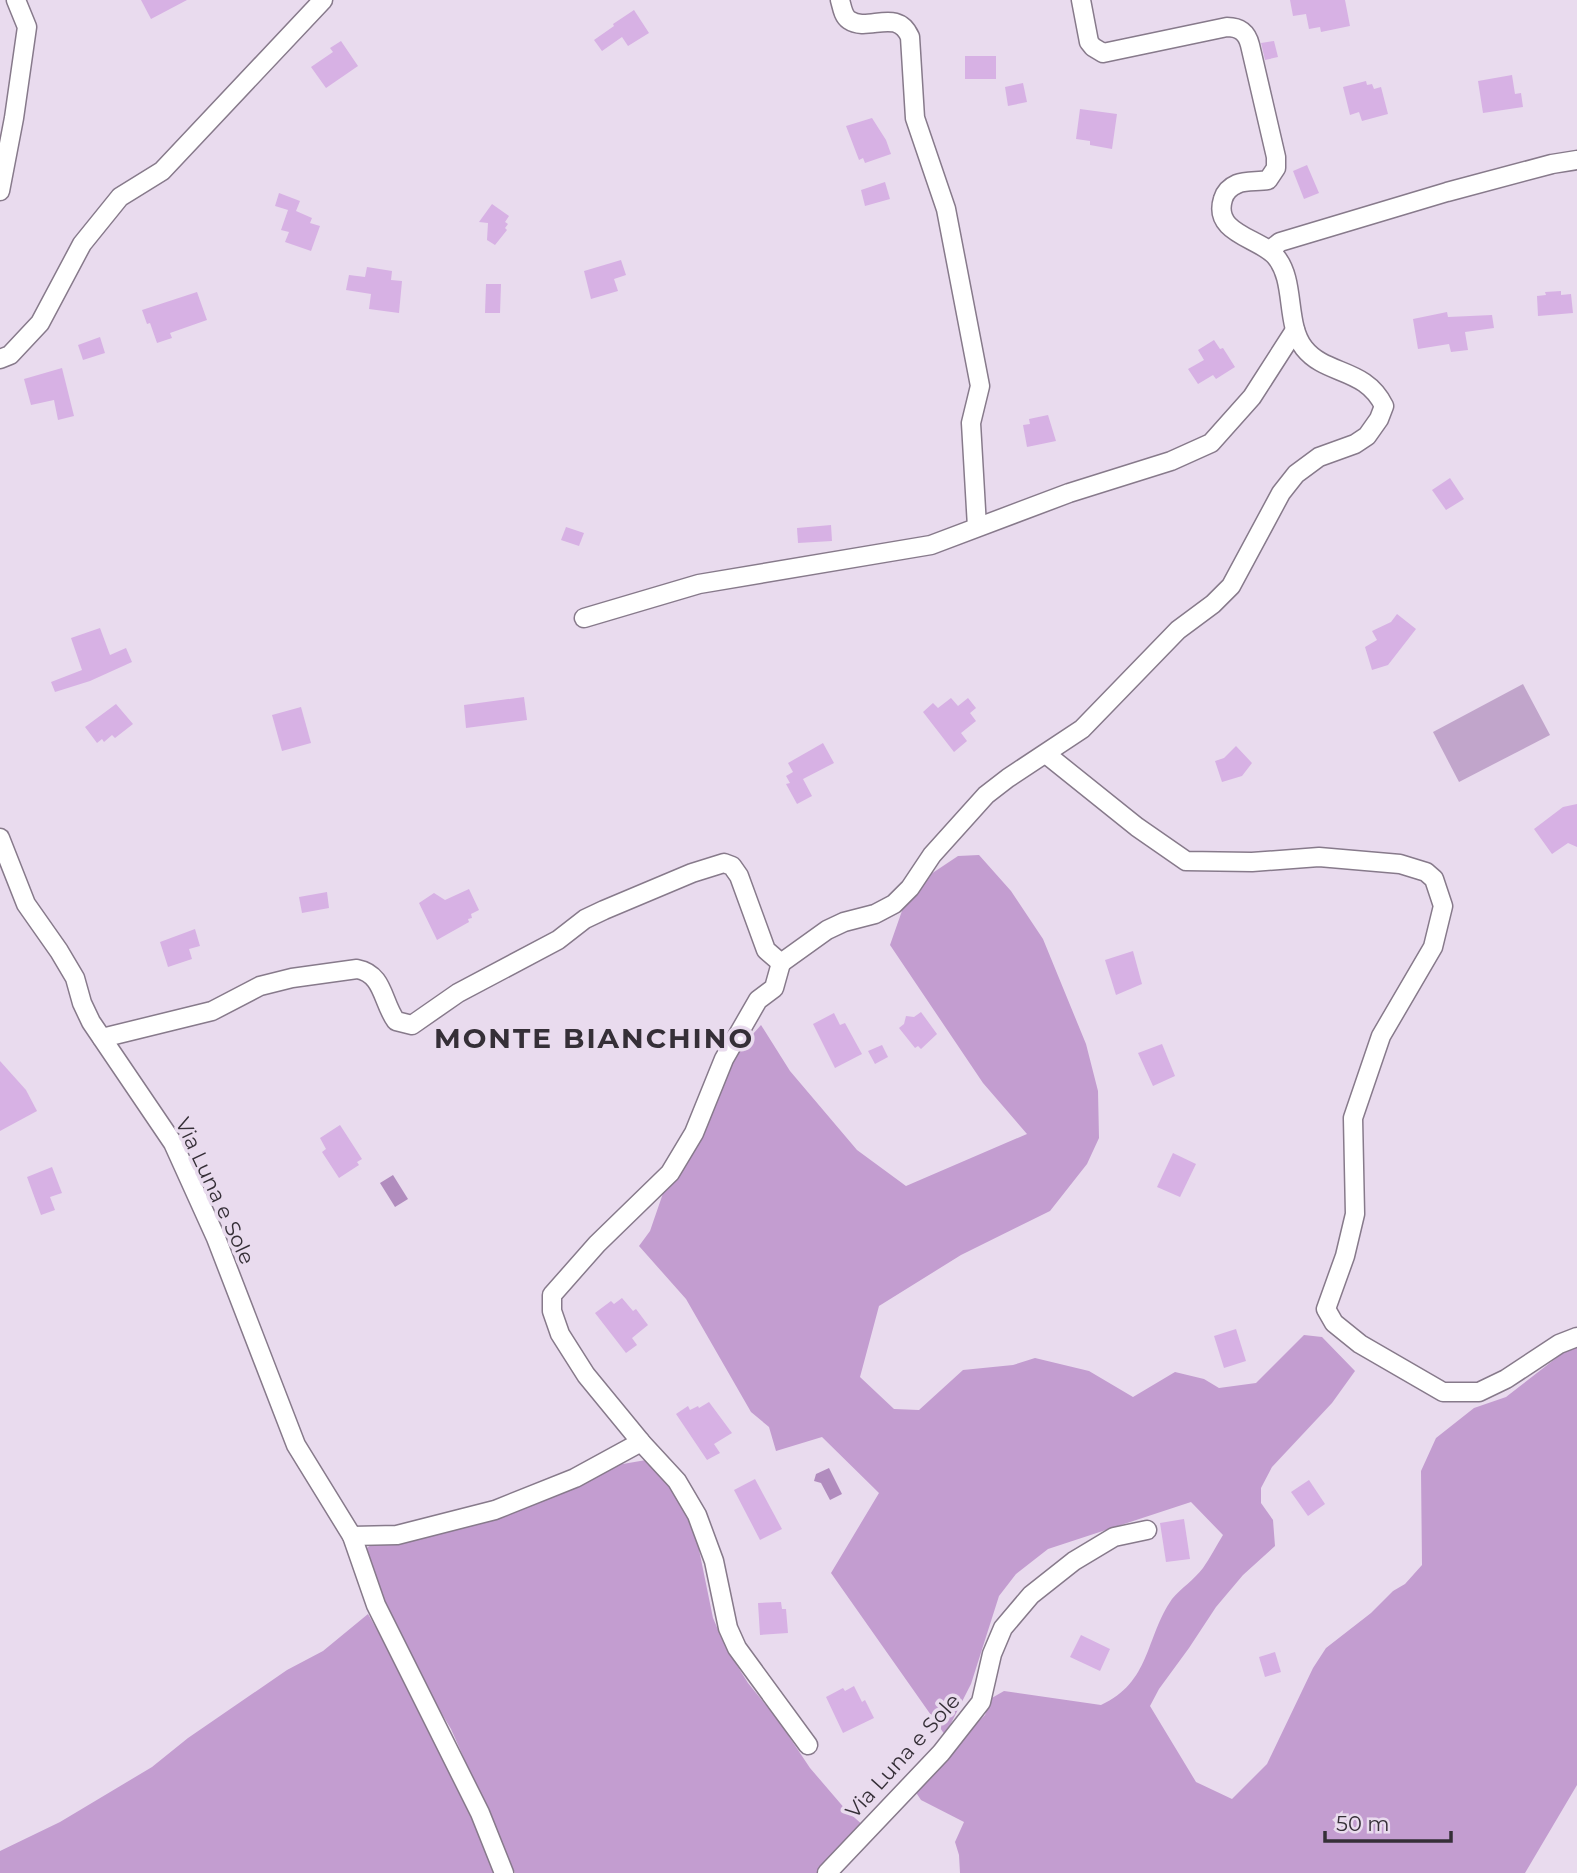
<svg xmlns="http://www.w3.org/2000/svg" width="1577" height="1873" font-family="Montserrat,sans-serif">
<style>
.green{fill:#c1a5cb}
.forest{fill:#c39dd0}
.water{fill:#b18cbe}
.building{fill:#d7b1e4}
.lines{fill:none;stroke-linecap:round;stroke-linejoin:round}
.minor-casing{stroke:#877a8b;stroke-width:21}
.minor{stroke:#fff;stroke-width:18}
.labels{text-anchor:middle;stroke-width:7;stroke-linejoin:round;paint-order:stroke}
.street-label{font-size:21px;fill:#352f37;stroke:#e9dbee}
.district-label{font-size:28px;font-weight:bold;letter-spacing:2px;fill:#352f37;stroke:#e9dbee}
</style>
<rect width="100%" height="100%" fill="#e9dbee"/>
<!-- green -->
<polygon class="green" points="1523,684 1550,735 1459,782 1433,732"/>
<!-- forest -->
<g class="forest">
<path d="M 979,855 L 1011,891 L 1043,939 L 1086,1044 L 1098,1091 L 1099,1138 L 1087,1164 L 1050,1211 L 961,1255 L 879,1306 L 860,1377 L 894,1409 L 919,1410 L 963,1370 L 1013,1365 L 1035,1358 L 1089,1371 L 1133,1397 L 1175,1372 L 1204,1379 L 1219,1388 L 1256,1383 L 1304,1335 L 1322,1337 L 1355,1371 L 1332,1403 L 1272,1467 L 1261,1488 L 1261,1503 L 1273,1520 L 1275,1546 L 1243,1575 L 1216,1607 L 1189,1648 L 1159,1689 L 1150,1706 L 1196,1782 L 1232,1799 L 1267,1764 L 1313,1668 L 1326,1648 L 1371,1613 L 1393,1591 L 1405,1584 L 1422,1565 L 1421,1471 L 1436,1438 L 1474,1408 L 1506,1397 L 1577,1342 L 1577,1785 L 1525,1873 L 960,1873 L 959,1855 L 955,1842 L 964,1822 L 921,1800 L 915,1791 L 946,1752 L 985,1715 L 990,1699 L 1004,1691 L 1101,1705 C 1151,1682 1145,1638 1172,1599 C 1181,1588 1194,1580 1203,1568 C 1210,1558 1216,1546 1223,1535 L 1191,1502 L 1048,1549 L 1016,1574 L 999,1596 L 971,1684 L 945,1735 L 831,1573 L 879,1493 L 822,1437 L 776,1451 L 769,1427 L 751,1412 L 686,1299 L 639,1246 L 650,1231 L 670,1173 L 718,1073 L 761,1025 L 790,1071 L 857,1150 L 906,1186 L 1027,1134 L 983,1083 L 890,945 L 910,888 L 958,856 Z"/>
<polygon points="646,1460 669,1482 696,1535 713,1618 726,1648 748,1683 778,1720 810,1768 846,1810 865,1827 820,1873 515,1873 451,1729 405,1653 378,1584 366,1562 365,1549 376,1542 617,1465"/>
<polygon points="368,1614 411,1689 470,1808 499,1873 0,1873 0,1851 60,1822 152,1767 188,1738 287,1670 323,1651"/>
</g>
<!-- water -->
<g class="water">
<polygon points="393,1175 408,1199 395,1207 380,1183"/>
<polygon points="829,1468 842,1494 830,1500 821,1483 814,1481 816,1474"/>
</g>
<!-- building -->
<g class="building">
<polygon points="141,0 187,0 151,19"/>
<polygon points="1290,0 1345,0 1350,26 1321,32 1320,27 1309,29 1306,14 1293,16"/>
<polygon points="634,10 649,33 628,46 622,37 602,51 594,40 614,26 613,24"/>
<polygon points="341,41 358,66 326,88 311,67 333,52 330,48"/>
<polygon points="1274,41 1278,57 1265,60 1261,43"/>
<rect x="965" y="56" width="31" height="23"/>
<polygon points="1512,75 1515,94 1521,93 1523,107 1483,113 1478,81"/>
<polygon points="1366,81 1367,85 1372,84 1374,89 1381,87 1388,114 1362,121 1359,112 1350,115 1343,87"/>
<polygon points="1023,83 1027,102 1008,106 1005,87"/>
<polygon points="1080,109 1117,114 1112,149 1090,145 1090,141 1076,139"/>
<polygon points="872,118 886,140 891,154 865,163 863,158 859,160 846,126"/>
<polygon points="1307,165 1319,193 1304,199 1293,171"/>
<polygon points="885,182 890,199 865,206 861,190"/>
<polygon points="279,193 300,201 296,211 312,218 310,223 320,226 311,251 285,242 289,232 281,230 288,210 275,206"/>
<polygon points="492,204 509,216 505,222 508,224 505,228 507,230 495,245 487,240 488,223 479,222"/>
<polygon points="621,260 626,275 614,279 618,291 591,299 584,271"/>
<polygon points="367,267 392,271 391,280 402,281 399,313 369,309 371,294 346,290 349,275 365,277"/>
<polygon points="486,284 501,284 500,313 485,313"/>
<polygon points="1561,291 1561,295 1571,294 1573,313 1538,316 1537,296 1546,295 1545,292"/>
<polygon points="197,292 207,320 170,333 172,338 157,343 150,323 147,324 142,310"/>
<polygon points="1447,312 1448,317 1492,315 1494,328 1465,332 1468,350 1451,352 1449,344 1418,349 1413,319"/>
<polygon points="100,337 105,353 83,360 78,345"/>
<polygon points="1214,340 1220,349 1223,348 1235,367 1216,379 1213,375 1198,384 1188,369 1204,360 1198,350"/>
<polygon points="62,368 74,416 58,420 54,400 31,405 24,379"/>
<polygon points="1048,415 1056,441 1027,447 1023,425 1030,424 1029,419"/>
<polygon points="1450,478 1464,499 1446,510 1432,490"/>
<polygon points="831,525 832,541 798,543 797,528"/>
<polygon points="566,527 584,533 579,546 561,540"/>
<polygon points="1397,614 1416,629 1388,665 1372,670 1365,647 1377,640 1372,631 1391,622"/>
<polygon points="100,628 110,655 126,648 132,662 90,681 55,692 51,682 82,670 71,638"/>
<polygon points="524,697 527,720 466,728 464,705"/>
<polygon points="951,698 958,706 968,698 976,708 970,713 976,721 961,733 967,741 954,752 923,712 933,703 938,708"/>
<polygon points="116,704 133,724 115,738 112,735 104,742 102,739 97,743 85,727"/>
<polygon points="301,707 311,743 282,751 272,715"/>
<polygon points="823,743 834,763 803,779 812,796 797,804 786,784 790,783 786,776 793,772 788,763"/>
<polygon points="1236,746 1252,763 1242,776 1222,782 1215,761 1224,758"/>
<polygon points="1577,804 1577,847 1568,843 1552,854 1534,829 1563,807"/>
<polygon points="469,889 479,910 471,914 472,918 468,919 469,922 437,940 419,903 434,893 445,900"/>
<polygon points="327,892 329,908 302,913 299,897"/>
<polygon points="195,929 200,946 189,949 192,959 168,967 160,942"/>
<polygon points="1133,951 1142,984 1116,995 1105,960"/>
<polygon points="921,1012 937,1034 921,1049 918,1046 915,1048 899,1028 904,1024 906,1016 914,1017"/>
<polygon points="834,1013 840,1025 845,1023 862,1054 835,1068 813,1024"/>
<polygon points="1162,1044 1175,1076 1153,1086 1138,1053"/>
<polygon points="882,1045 888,1057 875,1064 868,1051"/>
<polygon points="0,1061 26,1090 37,1111 0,1131"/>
<polygon points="340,1125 362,1159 357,1162 359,1165 339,1178 322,1152 326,1149 320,1138"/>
<polygon points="1173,1153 1196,1164 1180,1197 1157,1187"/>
<polygon points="52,1167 62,1193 50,1197 55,1210 41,1215 27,1177"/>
<polygon points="622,1298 633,1311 636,1309 648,1325 632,1338 637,1345 626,1353 595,1313 611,1301 614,1304"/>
<polygon points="1236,1329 1246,1361 1224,1368 1214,1336"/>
<polygon points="709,1402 732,1433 714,1444 720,1453 707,1460 676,1414 688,1406 690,1410 698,1406 699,1408"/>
<polygon points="755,1479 782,1529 760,1540 734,1490"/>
<polygon points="1309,1480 1325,1504 1308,1516 1291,1492"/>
<polygon points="1184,1519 1190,1559 1166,1562 1160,1523"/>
<polygon points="781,1602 782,1609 786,1609 788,1633 760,1635 758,1603"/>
<polygon points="1081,1635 1110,1649 1100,1671 1070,1657"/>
<polygon points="1275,1652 1281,1672 1265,1677 1259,1657"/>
<polygon points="854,1686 862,1702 865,1700 874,1718 843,1733 826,1697 843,1688 845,1691"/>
</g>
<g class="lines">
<!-- minor casing -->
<g class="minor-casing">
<g id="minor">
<path d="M 840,0 C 842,7 843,16 849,20 C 868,33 897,7 910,37 L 915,118 L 946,209 L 980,386 L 971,423 L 977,527"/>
<polyline points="0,191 14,118 27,27 16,0"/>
<polyline points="1270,250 1280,242 1447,192 1552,164 1577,160"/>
<polyline points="0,359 10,355 40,323 82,244 120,197 162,171 323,0"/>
<polyline points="584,618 699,584 931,545 1069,493 1171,461 1211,443 1252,397 1295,330"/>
<polyline points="1046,754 1137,827 1186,861 1252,862 1319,857 1400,864 1426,872 1434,879 1443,906 1433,947 1381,1036 1353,1118 1355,1214 1345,1256 1326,1309 1334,1323 1360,1344 1443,1392 1479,1392 1506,1379 1559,1344 1577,1337"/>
<polyline points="0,838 26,904 59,951 75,978 82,1003 91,1022 173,1143 216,1238 296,1445 352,1536 376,1605 480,1813 504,1873"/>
<polyline points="781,963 774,988 758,1000 724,1059 694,1133 670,1173 597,1244 552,1295 552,1311 560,1334 586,1375 641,1442 677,1481 697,1515 714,1561 728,1628 737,1648 808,1745"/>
<path d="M 102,1038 L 212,1011 L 260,986 L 292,978 L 357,969 C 384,974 382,1002 396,1021 L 412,1025 L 458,993 L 558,940 L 585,919 L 604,910 L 692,873 L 724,863 L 732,866 L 739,876 L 766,950 L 781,963 L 827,930 L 844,922 L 875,914 L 894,904 L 910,888 L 932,855 L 986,795 L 1008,778 L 1082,729 L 1178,630 L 1213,604 L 1231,586 L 1281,493 L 1296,474 L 1319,457 L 1355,444 L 1367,436 L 1379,419 L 1384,406 C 1365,367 1326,376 1304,348 C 1285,324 1296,281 1276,257 C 1261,238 1212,234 1223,199 C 1225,192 1230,187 1237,184 C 1246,180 1258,182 1268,180 L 1276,168 L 1276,157 L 1250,45 C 1247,33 1240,27 1227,27 L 1103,53 L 1093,47 L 1089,42 L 1081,0"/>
<polyline points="352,1536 397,1535 495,1510 575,1478 641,1442"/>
<polyline points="827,1873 941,1753 981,1702 992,1654 1003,1628 1031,1595 1074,1561 1114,1537 1147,1530"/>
</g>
</g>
<!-- minor -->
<use href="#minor" class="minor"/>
</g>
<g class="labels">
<!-- street labels -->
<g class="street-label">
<text transform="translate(215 1191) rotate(65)" y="7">Via Luna e Sole</text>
<text transform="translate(903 1756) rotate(-48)" y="7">Via Luna e Sole</text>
</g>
<!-- district labels -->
<g class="district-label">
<text x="594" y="1048">MONTE BIANCHINO</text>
</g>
</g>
<!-- scale -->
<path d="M1325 1831v10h126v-10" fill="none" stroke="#352f37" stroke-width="3.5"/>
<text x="1336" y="1831" font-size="21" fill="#352f37" stroke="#e9dbee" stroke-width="5" paint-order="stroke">50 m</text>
</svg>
